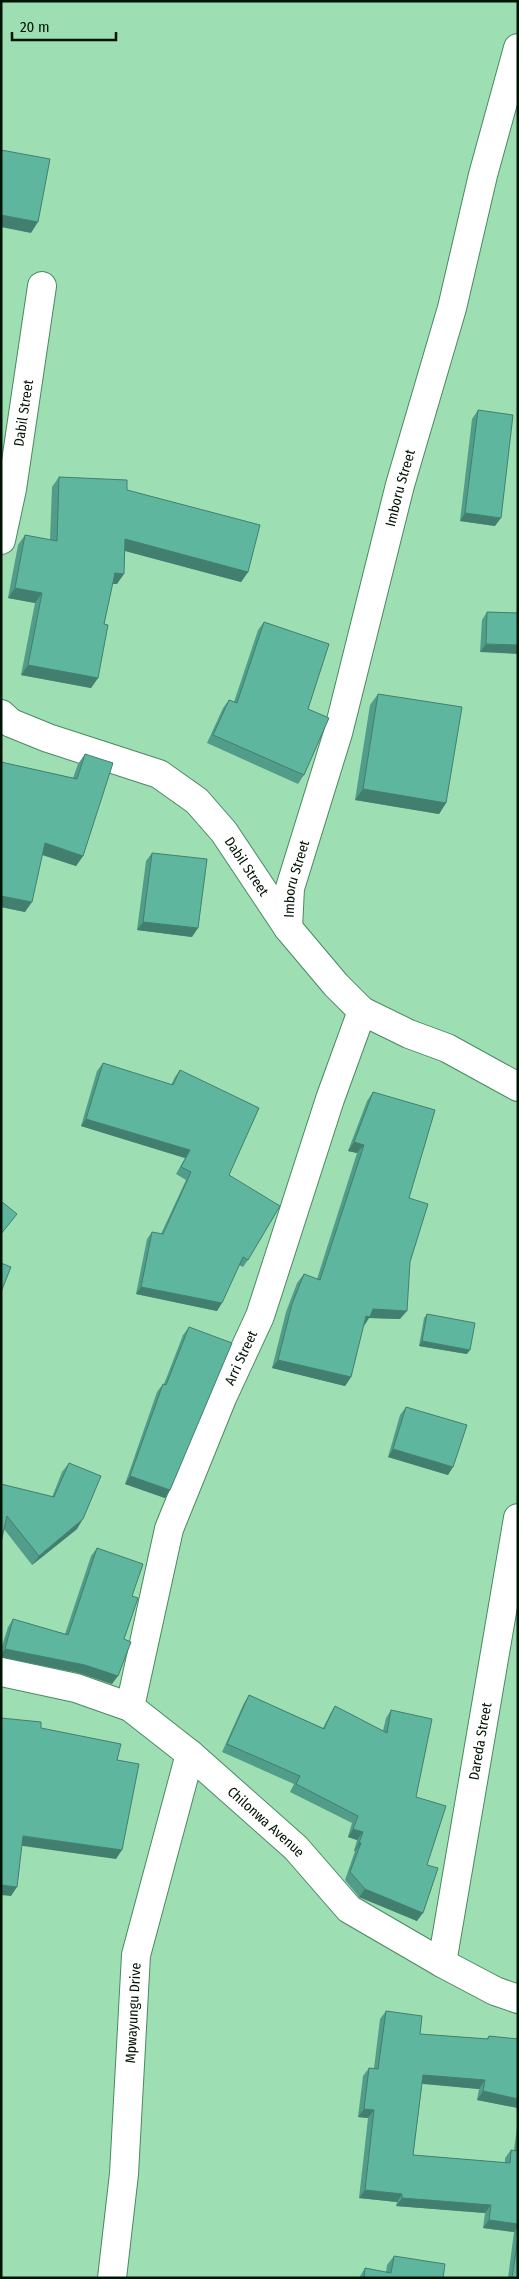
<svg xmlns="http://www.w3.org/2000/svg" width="519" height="2279" font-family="'Fira Sans Condensed',sans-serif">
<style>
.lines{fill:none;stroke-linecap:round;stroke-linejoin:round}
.minor-casing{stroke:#4a8960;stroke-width:30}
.minor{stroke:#fff;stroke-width:28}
.wall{fill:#529d89}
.shaded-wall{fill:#427f6f}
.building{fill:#5fb69f;stroke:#427f6f}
.labels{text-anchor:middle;stroke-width:5;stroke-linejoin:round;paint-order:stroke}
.street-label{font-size:14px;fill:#001204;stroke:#9ddfb2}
</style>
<rect width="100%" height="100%" fill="#9ddfb2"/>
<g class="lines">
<!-- minor casing -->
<g class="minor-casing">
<g id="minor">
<path id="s1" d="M 1,540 L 12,489 L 42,286"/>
<path id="s2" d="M 1,714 L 11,723 L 48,738 L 159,774 L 197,801 L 224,832 L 288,928 L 336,985 L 362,1011 L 409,1034 L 447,1048 L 518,1087"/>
<path id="s3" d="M 288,928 L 290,888 L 338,733 L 400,485 L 452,308 L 483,175 L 518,48"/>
<path id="s4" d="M 1,1672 L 76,1688 L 130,1707 L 190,1754 L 296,1848 L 349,1909 L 442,1963 L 495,1991 L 518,1999"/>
<path id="s5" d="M 130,1707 L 169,1529 L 222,1398 L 260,1316 L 330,1099 L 362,1011"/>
<path id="s6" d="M 442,1963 L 518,1518"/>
<path id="s7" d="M 112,2278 L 124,2174 L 136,1955 L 190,1754"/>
</g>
</g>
<!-- minor -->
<use href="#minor" class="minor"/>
</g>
<!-- wall -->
<g class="wall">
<polygon points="478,410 495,526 460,521 472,419"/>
<polygon points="59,477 127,490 248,572 241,582 125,551 117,584 112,584 104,624 98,678 91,688 21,675 35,603 8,598 18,545 25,535 50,540 52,487"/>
<polygon points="487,612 518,613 480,652 482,620"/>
<polygon points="264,622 308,709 304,775 298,784 207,743 223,708 229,700 234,702 258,630"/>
<polygon points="378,694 446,803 439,814 355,800 370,705"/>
<polygon points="85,754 83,856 76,866 42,855 25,912 1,907 1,762 73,778 78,764"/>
<polygon points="152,853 192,937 137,930 146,861"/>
<polygon points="103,1063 171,1085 175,1077 180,1070 229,1175 248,1260 243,1267 239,1265 217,1311 136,1294 147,1239 152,1232 161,1234 186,1180 176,1174 185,1158 81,1126 97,1071"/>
<polygon points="373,1092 409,1198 410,1262 400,1319 369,1318 363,1326 351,1377 345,1386 272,1368 286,1312 297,1283 304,1274 317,1279 357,1153 348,1151 367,1101"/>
<polygon points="427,1314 467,1354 419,1346 424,1318"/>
<polygon points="189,1327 170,1490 165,1498 125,1484 157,1392 163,1384 164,1384 183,1335"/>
<polygon points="406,1407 448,1475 388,1457 400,1415"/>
<polygon points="69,1463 77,1529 32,1565 4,1529 1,1484 52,1497 62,1472"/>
<polygon points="97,1548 132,1596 124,1639 112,1684 79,1673 1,1657 1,1649 8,1627 13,1619 65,1634 91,1556"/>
<polygon points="249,1695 323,1728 330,1714 335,1706 383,1731 386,1718 391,1710 416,1797 427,1865 417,1921 359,1897 345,1880 355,1851 354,1851 357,1840 348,1837 352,1823 290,1792 294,1784 222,1752 244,1703"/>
<polygon points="386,2011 420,2034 486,2039 489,2036 518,2039 518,2108 477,2100 479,2089 422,2084 413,2155 505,2163 505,2158 511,2150 514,2150 518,2120 518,2278 508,2278 514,2232 483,2228 485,2213 396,2206 397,2202 359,2198 368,2118 358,2117 363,2076 369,2068 374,2068 380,2019"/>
<polygon points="394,2256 443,2278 359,2278 365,2268 386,2272 387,2265"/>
</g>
<!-- shaded-wall -->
<g class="shaded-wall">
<polygon points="1,215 38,222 31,233 1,227"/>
<polygon points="465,513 501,518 495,526 460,521"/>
<polygon points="125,539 248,572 241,582 118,549"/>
<polygon points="115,573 124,574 117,584 108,584"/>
<polygon points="15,588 42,593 35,603 8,598"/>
<polygon points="486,644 518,645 518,654 480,652"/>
<polygon points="28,665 98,678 91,688 21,675"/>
<polygon points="363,789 446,803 439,814 355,800"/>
<polygon points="45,843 83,856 76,866 37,853"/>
<polygon points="1,896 32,902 25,912 1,907"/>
<polygon points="143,922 198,928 192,937 137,930"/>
<polygon points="86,1119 190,1150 185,1158 81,1126"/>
<polygon points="354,1142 364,1145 357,1153 348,1151"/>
<polygon points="141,1287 222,1303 217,1311 136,1294"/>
<polygon points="373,1309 407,1311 400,1319 369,1318 364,1326 366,1316"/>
<polygon points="422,1341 470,1350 467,1354 419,1346"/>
<polygon points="278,1360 351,1377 345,1386 272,1368"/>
<polygon points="393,1449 453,1467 448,1475 388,1457"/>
<polygon points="130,1476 170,1490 165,1498 125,1484"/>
<polygon points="83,1519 77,1529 32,1565 39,1556"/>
<polygon points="5,1649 85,1665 118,1676 112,1684 79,1673 1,1657 1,1654"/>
<polygon points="353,1829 363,1832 357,1840 348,1837"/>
<polygon points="23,1836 122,1850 116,1859 16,1845"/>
<polygon points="359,1843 361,1843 355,1851 354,1851"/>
<polygon points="1,1885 17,1887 11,1896 1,1895"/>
<polygon points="365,1889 423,1913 417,1921 359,1897"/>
<polygon points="423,2075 485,2080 479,2089 417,2083"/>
<polygon points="483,2091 518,2099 518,2108 477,2100"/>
<polygon points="364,2109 374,2110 368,2118 358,2117"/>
<polygon points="365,2190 402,2194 397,2202 359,2198"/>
<polygon points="402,2198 491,2205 485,2213 396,2206"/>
<polygon points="489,2220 518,2224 518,2227 514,2232 483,2228"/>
</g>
<!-- building -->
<g class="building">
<polygon points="1,150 50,159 38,222 1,215"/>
<polygon points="478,410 513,415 501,518 465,513"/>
<polygon points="59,477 127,480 127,490 260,525 248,572 125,539 124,574 115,573 104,624 108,625 98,678 28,665 42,593 15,588 25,535 57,541"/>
<polygon points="487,612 518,613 518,645 486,644"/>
<polygon points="264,622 329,644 308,709 329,718 304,775 213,735 229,700 237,703"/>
<polygon points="378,694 462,707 446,803 363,789"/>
<polygon points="85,754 113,763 83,856 45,843 32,902 1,896 1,762 77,779"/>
<polygon points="152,853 207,859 198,928 143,922"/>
<polygon points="103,1063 173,1085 180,1070 259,1108 229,1175 280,1206 248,1260 243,1257 222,1303 141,1287 152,1232 163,1234 191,1172 181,1167 190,1150 86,1119"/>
<polygon points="373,1092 435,1110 409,1198 428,1204 410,1262 407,1311 373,1309 370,1317 366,1316 351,1377 278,1360 292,1304 304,1274 320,1280 364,1145 354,1142"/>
<polygon points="1,1201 17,1214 1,1234"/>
<polygon points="1,1263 11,1267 1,1292"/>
<polygon points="427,1314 475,1323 470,1350 422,1341"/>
<polygon points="189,1327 232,1343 170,1490 130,1476 163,1384 166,1385"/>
<polygon points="406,1407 467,1425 453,1467 393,1449"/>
<polygon points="69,1463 101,1476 83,1519 39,1556 7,1516 1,1542 1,1484 54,1497"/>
<polygon points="97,1548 143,1564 132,1596 138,1598 124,1639 131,1642 118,1676 85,1665 5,1649 13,1619 68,1635"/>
<polygon points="249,1695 324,1729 335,1706 387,1733 391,1710 432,1719 416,1797 446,1806 427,1865 438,1868 423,1913 365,1889 350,1872 361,1843 359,1843 363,1832 353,1829 358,1816 296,1784 300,1776 227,1744"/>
<polygon points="1,1718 41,1722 41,1728 121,1744 117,1760 139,1764 122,1850 23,1836 17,1887 1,1885"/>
<polygon points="386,2011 422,2016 420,2034 488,2039 489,2036 518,2039 518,2099 483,2091 485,2080 423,2075 413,2155 510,2163 511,2150 518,2151 518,2224 489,2220 491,2205 402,2198 402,2194 365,2190 374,2110 364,2109 369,2068 378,2069"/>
<polygon points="518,2238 518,2278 512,2278"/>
<polygon points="394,2256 445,2264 443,2278 364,2278 365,2268 391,2273"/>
</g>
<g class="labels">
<!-- street labels -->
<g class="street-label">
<text dy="5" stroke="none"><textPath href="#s1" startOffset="129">Dabil Street</textPath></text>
<text dy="5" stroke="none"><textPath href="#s3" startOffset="455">Imboru Street</textPath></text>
<text dy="5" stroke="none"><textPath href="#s2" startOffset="299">Dabil Street</textPath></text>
<text dy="5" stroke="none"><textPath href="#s3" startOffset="50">Imboru Street</textPath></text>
<text dy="5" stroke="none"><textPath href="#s5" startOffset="368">Arri Street</textPath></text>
<text dy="5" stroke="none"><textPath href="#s6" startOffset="225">Dareda Street</textPath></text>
<text dy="5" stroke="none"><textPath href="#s4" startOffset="312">Chilonwa Avenue</textPath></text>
<text dy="5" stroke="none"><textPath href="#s7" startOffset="266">Mpwayungu Drive</textPath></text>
</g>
</g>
<!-- border -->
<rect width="519" height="2279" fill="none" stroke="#001204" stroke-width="5"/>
<!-- scale -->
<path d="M12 32v8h104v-8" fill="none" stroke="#001204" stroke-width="2.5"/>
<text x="20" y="32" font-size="15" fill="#001204" stroke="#9ddfb2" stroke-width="4" paint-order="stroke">20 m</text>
</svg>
